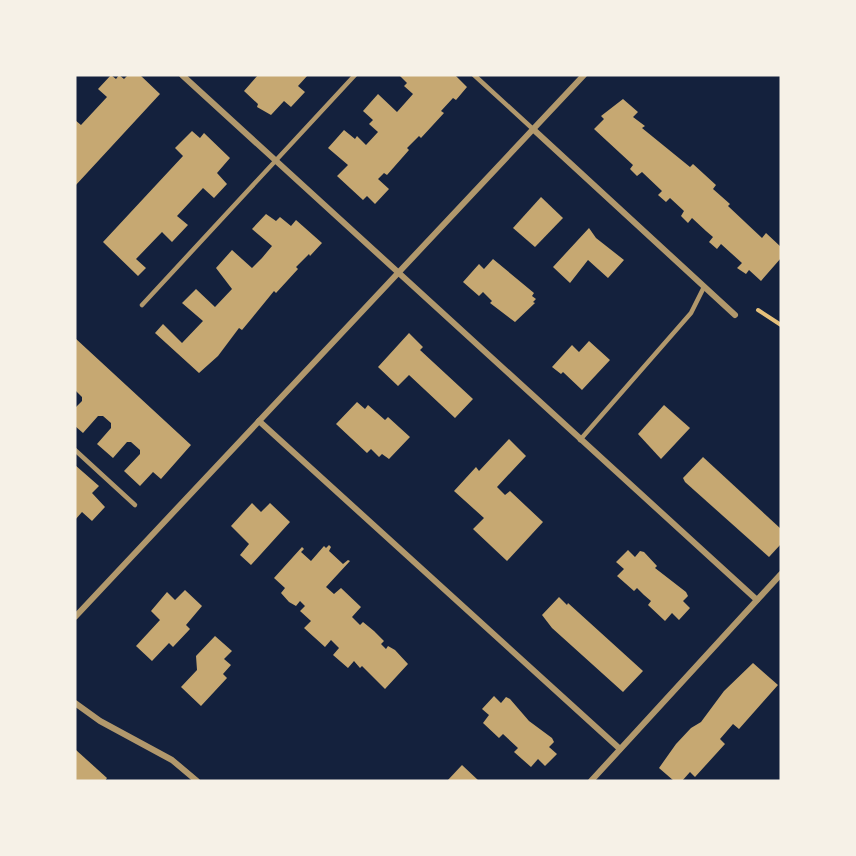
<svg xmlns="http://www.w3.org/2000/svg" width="856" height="856" font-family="'Playfair Display',serif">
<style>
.building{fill:#c6a872}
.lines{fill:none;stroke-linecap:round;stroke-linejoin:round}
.path{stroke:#e5c07b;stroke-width:4}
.service{stroke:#b1986c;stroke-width:4.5}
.minor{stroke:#b1986c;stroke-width:6}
</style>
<rect width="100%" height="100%" fill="#14213d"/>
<!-- building -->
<g class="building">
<polygon points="111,75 116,79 119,75 124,79 128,75 140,75 160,94 75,186 75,120 81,125 107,97 98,89"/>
<polygon points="258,75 308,75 298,86 305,92 291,107 284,101 271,115 257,107 258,104 244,91"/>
<polygon points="399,75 455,75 467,87 456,100 453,98 441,111 444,113 421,138 419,136 407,148 409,150 387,175 384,173 378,179 389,189 375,204 367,196 363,200 337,176 348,165 328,148 344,130 355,139 357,136 366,145 378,132 369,124 373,120 363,111 370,103 378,94 397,112 413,94 404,86 407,83"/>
<polygon points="623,99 638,112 633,117 645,126 642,128 690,167 693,164 716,185 713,189 730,204 728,206 762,238 766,233 781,247 781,258 761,281 749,270 746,274 737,268 742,263 721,244 717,249 709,242 713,237 706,231 692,218 688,223 681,216 684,211 670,198 666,202 658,195 662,191 642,172 637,176 630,169 633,165 594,129 604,119 601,116"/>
<polygon points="192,131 200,138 204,133 230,158 217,173 227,184 214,198 203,188 177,216 188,225 172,242 162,232 136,259 146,268 138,276 103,242 183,156 175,148"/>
<polygon points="541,197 563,218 535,247 513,228"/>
<polygon points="266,214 276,221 280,217 291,226 296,220 322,243 310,256 309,254 296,267 298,269 276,293 274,291 252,318 242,330 239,328 218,356 199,373 155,333 163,324 182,343 203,321 182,303 196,289 215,307 232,289 216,268 232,250 252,268 262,258 272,246 252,229"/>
<polygon points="589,228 596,238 624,260 608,278 588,260 570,283 553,267"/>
<polygon points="493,259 534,293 532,296 536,299 533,302 535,303 515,322 490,303 492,301 483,292 479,296 463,282 479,264 484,269"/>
<polygon points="409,333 423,347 420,350 473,399 455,418 409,375 398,386 378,367"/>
<polygon points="75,338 191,445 161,479 153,472 140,486 124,471 140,454 140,450 131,442 127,442 113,458 97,444 111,428 111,423 103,416 98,416 83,433 75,426 75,408 82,401 82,397 75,390"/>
<polygon points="589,341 610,360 582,390 563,372 561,374 552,367 572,345 579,352"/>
<polygon points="357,402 365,409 368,405 385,420 388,417 410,437 389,459 382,454 379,457 371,449 367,453 336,424"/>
<polygon points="664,405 690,428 661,459 638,434"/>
<polygon points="509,439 526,456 497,487 505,495 510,491 543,522 507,561 473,529 484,518 454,491 476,467 479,471"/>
<polygon points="703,457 781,529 781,544 769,557 685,482 683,478"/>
<polygon points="75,465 99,486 92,493 105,507 92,521 82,512 75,520"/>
<polygon points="252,503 261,512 270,503 290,522 251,565 240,555 249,544 231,526"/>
<polygon points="329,545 331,547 329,551 343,564 348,560 350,561 326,587 334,594 341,588 361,607 352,617 360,625 363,622 374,631 384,641 381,644 386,649 388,646 395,650 408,664 385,689 362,666 360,668 354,661 348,668 333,655 339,648 331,640 325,647 304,628 311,621 300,611 305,606 300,601 296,606 289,602 281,593 285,588 274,578 302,547 304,549 301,552 311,561 324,546 326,548"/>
<polygon points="628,550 635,557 640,551 644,552 657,566 655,568 686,592 688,596 683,601 690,608 679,620 672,613 665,621 648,605 651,601 644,595 637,588 634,591 617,576 624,569 616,562"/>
<polygon points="185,590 202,606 186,625 190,629 173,647 169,643 152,661 136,646 160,620 151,611 167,592 175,600"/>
<polygon points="559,597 567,605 568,603 643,671 623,692 552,628 542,615"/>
<polygon points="215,636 232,651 224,659 231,665 223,674 227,678 201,706 181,687 197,670 196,656"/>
<polygon points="753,663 778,685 739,729 733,724 720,739 725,744 695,777 690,772 682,781 674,781 659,768 676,744 691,728 701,722 724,691"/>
<polygon points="494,696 501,703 506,697 510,699 529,721 552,738 554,742 549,747 557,754 545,766 538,759 531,767 514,752 518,748 503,734 499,738 483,723 489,715 482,709"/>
<polygon points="76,750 107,778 105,781 75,781"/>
<polygon points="462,765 479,781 447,781"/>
</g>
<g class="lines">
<!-- path -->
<polyline class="path" points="758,310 781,325"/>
<!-- service -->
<g class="service">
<polyline points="474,75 534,130"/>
<polyline points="142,305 355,75"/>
<polyline points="580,440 691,313 704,287"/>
<polyline points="75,450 135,505"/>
</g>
<!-- minor -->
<g class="minor">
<polyline points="182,75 757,600"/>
<polyline points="534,130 735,315"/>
<polyline points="259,421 620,749"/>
<polyline points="75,617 584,75"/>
<polyline points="75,703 100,721 172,760 197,781"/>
<polyline points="591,781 781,574"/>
</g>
</g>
<!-- border -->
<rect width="856" height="856" fill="none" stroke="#f6f1e7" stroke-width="153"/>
</svg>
